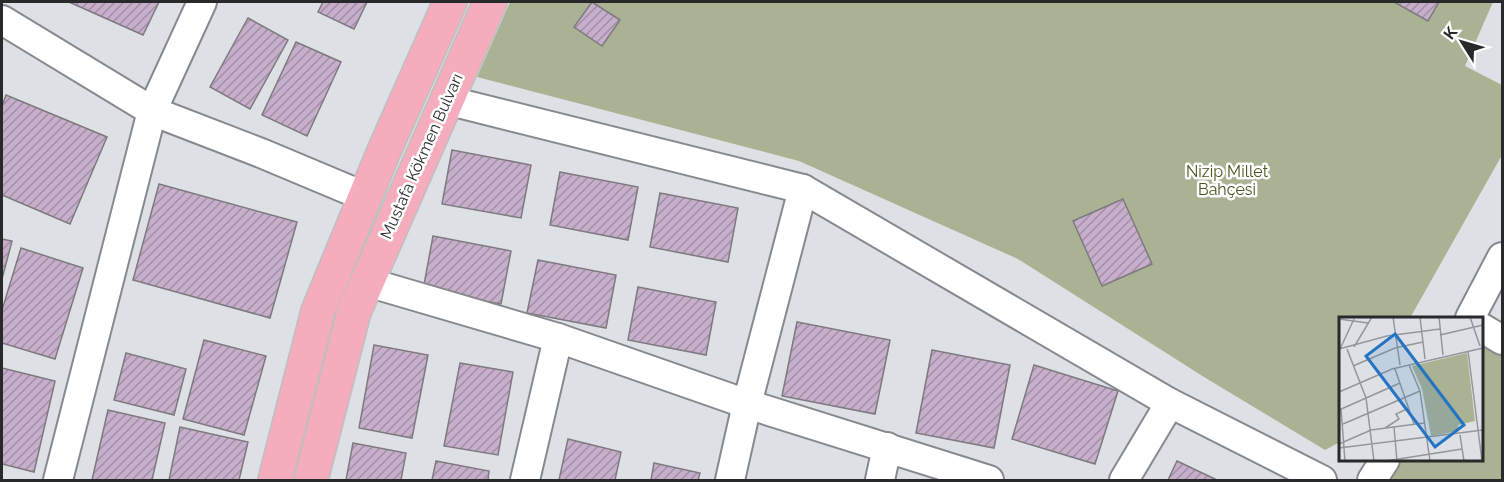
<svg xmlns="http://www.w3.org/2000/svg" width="1504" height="482" font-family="Raleway,sans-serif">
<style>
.park{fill:#aab294}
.building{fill:url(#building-hatch);stroke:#7d7a7e;stroke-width:1.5}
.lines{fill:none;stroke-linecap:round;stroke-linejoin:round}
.minor-casing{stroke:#86898d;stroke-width:32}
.major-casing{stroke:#bebfbf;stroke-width:36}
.minor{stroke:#fff;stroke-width:28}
.major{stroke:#f5acbd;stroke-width:33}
.labels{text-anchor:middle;stroke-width:5;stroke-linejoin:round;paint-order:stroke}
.street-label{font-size:16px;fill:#27292a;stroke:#fff}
.park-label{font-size:16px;fill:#4a551f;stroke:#fff}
.inset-road{fill:none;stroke:#94979a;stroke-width:1.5}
.view{fill:#2474c3;fill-opacity:0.15;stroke:#2474c3;stroke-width:3}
.inset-edge{fill:none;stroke:#27292a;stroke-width:3}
</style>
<defs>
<pattern id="building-hatch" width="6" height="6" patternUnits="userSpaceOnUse" patternTransform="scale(1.5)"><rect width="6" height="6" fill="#c7afcc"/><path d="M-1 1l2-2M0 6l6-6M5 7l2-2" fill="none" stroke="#a28ea6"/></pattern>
</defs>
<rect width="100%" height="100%" fill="#dde1e5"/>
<!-- park -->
<g class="park">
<polygon points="510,2 1493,2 1465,66 1502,85 1502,155 1410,318 1340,318 1340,442 1325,450 1204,377 1018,259 799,161 477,77"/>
<polygon points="1482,328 1502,340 1502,480 1372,480 1385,460 1482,460"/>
</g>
<!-- building -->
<g class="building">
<polygon points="69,2 159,2 143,35"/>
<polygon points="323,2 367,2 354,29 318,12"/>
<polygon points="592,2 620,20 602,46 574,27"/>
<polygon points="1394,2 1439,2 1428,21"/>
<polygon points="248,18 288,40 250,109 210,87"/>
<polygon points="296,42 341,62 307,136 262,115"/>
<polygon points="6,95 107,137 70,224 2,195 2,106"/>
<polygon points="452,150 531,165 521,218 442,204"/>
<polygon points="560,172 638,187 628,240 550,225"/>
<polygon points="159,184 297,222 270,318 133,280"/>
<polygon points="660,193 738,208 728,262 650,247"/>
<polygon points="1123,199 1152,264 1102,286 1073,221"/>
<polygon points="433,236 511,251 501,304 423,290"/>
<polygon points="2,239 12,241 2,279"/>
<polygon points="21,248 83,268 55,359 2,343 2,310"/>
<polygon points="538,260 616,275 606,328 527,313"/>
<polygon points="638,287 716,302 706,355 628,340"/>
<polygon points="797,322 890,340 875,414 782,396"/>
<polygon points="204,340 266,356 244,435 183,419"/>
<polygon points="374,345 428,355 412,438 359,428"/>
<polygon points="932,350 1010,365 994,448 916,433"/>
<polygon points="126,353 186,369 174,415 114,400"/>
<polygon points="460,363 513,372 498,455 444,446"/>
<polygon points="1034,365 1118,391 1095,464 1012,439"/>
<polygon points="2,368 55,381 34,472 2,464"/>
<polygon points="108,410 165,423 152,480 92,480"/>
<polygon points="180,427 248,442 239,480 169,480"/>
<polygon points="568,439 621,452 615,480 559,480"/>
<polygon points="353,443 406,453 401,480 346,480"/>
<polygon points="436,461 489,471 488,480 432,480"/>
<polygon points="1177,461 1217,480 1168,480"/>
<polygon points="654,463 700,473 698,480 651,480"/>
</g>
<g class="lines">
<!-- minor casing -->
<g class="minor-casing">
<g id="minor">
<polyline points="2,20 152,111 261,153 366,197"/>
<polyline points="446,100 803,189 747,404 730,480"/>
<polyline points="803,189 1170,403 1322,480"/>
<polyline points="367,282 558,338 747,404 989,480"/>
<polyline points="1470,318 1502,257"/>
<polyline points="1482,328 1502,340"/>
<polyline points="58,480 152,111 202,2"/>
<polyline points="525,480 558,338"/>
<polyline points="880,480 887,447"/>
<polyline points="1124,480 1170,403"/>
<polyline points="1372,480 1385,460"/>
</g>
</g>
<!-- major casing -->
<g class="major-casing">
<g id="major">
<polyline points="275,480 318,311 384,151 450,2"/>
<polyline points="311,480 354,312 490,2"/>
</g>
</g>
<!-- minor -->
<use href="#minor" class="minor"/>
<!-- major -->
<use href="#major" class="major"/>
</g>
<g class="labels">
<!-- street labels -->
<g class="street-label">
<text transform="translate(421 156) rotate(-66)" y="6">Mustafa Kökmen Bulvarı</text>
</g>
<!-- park labels -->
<g class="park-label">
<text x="1227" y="177">Nizip Millet<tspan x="1227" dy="18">Bahçesi</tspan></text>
</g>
</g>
<!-- overview -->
<g transform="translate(1339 317)">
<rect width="144" height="144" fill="#dde1e5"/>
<path d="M 128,36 L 136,104 L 119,108 L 120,114 L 92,119 L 83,72 L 73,49 Z" fill="#aab294"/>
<path class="inset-road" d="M 54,0 L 61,48M 81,0 L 86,42M 100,0 L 104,38M 131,0 L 141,29M 0,2 L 29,6M 101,18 L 144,8M 15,30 L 33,0M 0,32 L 48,19 L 101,12M 1,32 L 15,2M 8,32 L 27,81 L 35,144M 129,34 L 143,144M 14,49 L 56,31 L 84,25M 56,52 L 75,107M 81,74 L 91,144M 0,75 L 53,52 L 144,31M 2,92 L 6,144M 0,93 L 61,66M 4,107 L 81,74 L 70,48M 55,110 L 58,144M 46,111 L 60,102 L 57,97 L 70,91M 121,118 L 125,144M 0,127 L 32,113 L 85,106M 0,131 L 144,113M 47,144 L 123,132"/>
<path class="view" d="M 56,17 L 125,108 L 96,130 L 27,39 Z"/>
<rect width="144" height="144" class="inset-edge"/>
</g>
<!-- border -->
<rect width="1504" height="482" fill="none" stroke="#27292a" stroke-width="6"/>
<!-- north arrow -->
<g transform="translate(1462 42) rotate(307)" stroke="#ffffff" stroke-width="4.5" paint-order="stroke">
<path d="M0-4.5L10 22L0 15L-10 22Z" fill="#27292a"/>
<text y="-9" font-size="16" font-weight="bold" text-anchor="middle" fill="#27292a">K</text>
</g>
</svg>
